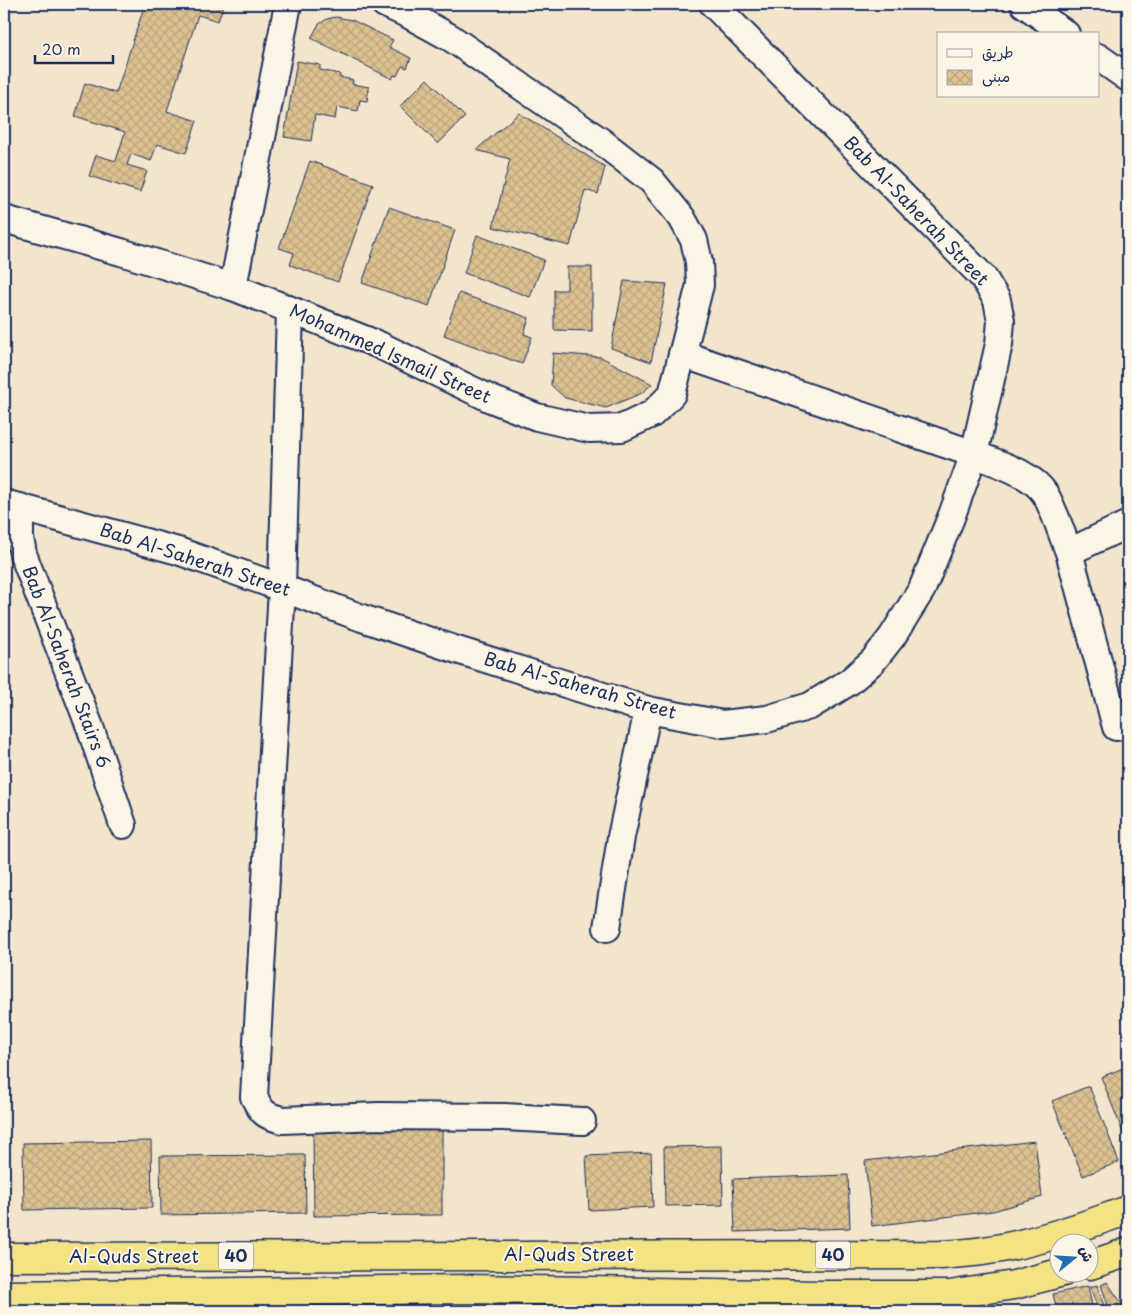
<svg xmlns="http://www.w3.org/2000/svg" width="1132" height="1315" font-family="'Playpen Sans','Playpen Sans Arabic',sans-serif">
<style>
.building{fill:url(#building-cross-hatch);stroke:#1b2f5e}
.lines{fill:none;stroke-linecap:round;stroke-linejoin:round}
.street-casing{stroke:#1b2f5e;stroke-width:30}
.highway-casing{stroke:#1b2f5e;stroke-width:31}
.street{stroke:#fcf5e5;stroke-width:26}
.highway{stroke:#f4e382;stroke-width:28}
.labels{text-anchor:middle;stroke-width:4;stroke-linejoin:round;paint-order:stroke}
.shield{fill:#fcf5e5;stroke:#5e6a86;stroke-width:1}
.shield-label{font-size:16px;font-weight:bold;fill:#1b2f5e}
.street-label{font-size:18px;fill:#1b2f5e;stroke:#fcf5e5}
</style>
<defs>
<pattern id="building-cross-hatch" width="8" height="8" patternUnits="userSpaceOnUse" patternTransform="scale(1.25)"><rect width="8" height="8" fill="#dcc191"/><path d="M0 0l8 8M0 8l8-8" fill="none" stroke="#bca67f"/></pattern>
</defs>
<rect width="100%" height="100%" fill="#f2e5cc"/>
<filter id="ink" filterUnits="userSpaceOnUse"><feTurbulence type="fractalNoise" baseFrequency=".02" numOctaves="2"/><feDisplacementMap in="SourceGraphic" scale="10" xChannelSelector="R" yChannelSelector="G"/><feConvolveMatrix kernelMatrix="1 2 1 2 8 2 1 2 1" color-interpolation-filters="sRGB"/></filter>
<g filter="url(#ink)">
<!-- building -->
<g class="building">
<polygon points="145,4 224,4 218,21 198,15 167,111 197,121 186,153 157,144 151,161 131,154 127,165 147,171 140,192 89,176 96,155 116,161 125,132 75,116 85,83 116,93"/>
<polygon points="336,17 352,20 393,40 389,47 411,58 407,68 402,66 397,76 394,75 392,79 311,38 319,24 327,19"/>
<polygon points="297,61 320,65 320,70 340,74 339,77 353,80 352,84 369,87 367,101 360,100 358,111 337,107 335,119 315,115 311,141 284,137"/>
<polygon points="427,79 465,117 438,144 400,106"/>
<polygon points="519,113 605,167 598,194 585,190 570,246 493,227 510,159 476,150"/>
<polygon points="310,161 373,184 338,282 290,265 294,253 279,248"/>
<polygon points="389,207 455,230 429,306 362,283"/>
<polygon points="477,235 544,260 530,297 464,273"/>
<polygon points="567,267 592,267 592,331 554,330 554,290 567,290"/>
<polygon points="624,281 667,284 651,362 611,348"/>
<polygon points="459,293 529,318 524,334 532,337 522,364 444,335"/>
<polygon points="553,353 601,357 652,384 642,393 606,408 565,398 551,385"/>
<polygon points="1128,1066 1128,1145 1101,1077"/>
<polygon points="1089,1086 1119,1162 1083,1176 1052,1101"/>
<polygon points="313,1128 442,1128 442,1215 314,1216"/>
<polygon points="151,1141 152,1208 24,1210 23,1143"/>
<polygon points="1035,1141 1042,1197 993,1211 872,1226 865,1161"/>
<polygon points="722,1146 723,1205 665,1206 664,1147"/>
<polygon points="651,1153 653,1207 589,1210 586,1156"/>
<polygon points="305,1155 306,1213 161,1215 160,1156"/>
<polygon points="848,1175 850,1228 735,1232 733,1179"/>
<polygon points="1107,1282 1127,1311 1110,1311 1101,1285"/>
<polygon points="1097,1285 1106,1311 1099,1311 1090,1287"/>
<polygon points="1088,1286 1093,1311 1057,1311 1053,1294"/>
<polygon points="1050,1305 1052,1311 1031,1311"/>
</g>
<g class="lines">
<!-- street casing -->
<g class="street-casing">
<g id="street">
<polyline points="1024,4 1066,34"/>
<polyline points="1098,57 1128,78"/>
<polyline points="4,219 121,252 233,287 379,345 491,399 537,417 589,429 622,428 652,414 672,394 700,285 699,262 694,240 682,218 652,181 602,142 451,38 411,16 385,4"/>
<polyline points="233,287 288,4"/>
<path d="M 290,310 L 282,588 L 254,1097 C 262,1113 265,1116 283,1120 L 378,1116 L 504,1117 L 582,1121"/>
<path d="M 682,354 L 974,454 C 996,463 1032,473 1045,494 C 1055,511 1061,533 1069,552 L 1128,524"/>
<polyline points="4,503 178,551 282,588 362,618 457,650 648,710 723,724 767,719 810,706 849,682 873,661 892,637 922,589 952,515 974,454 999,344 1001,321 997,300 983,277 713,4"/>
<polyline points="20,507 20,538 23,554 90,727 123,825"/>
<polyline points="1069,552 1116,727 1128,720"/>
<polyline points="607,928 621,837 648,710"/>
</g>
</g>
<!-- highway casing -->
<g class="highway-casing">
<g id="highway">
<path d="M 4,1257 L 941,1255 C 955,1254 969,1253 983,1251 C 1033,1244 1081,1227 1128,1210"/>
<polyline points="1090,1265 1128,1252"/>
<polyline points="4,1295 467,1289 822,1295 949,1295 1014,1285 1063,1272"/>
</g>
</g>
<!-- street -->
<use href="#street" class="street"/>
<!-- highway -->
<use href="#highway" class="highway"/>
</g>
</g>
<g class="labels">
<!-- shield labels -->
<g class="shield">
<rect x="815.5" y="1241.5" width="35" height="27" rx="4"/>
<rect x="218.5" y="1242.5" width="35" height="27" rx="4"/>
</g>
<g class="shield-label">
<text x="833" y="1261">40</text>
<text x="236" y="1262">40</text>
</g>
<!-- street labels -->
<g class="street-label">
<text transform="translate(916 211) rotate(46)" y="6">Bab Al-Saherah Street</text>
<text transform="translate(390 354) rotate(24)" y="6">Mohammed Ismail Street</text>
<text transform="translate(195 560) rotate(18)" y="6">Bab Al-Saherah Street</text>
<text transform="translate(66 667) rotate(69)" y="6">Bab Al-Saherah Stairs 6</text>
<text transform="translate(580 686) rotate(16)" y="6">Bab Al-Saherah Street</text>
<text x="569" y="1261">Al-Quds Street</text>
<text x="134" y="1263">Al-Quds Street</text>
</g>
</g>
<!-- margin -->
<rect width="1132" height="1315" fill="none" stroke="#fcf5e5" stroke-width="20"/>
<rect x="10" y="10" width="1112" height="1295" fill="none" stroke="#1b2f5e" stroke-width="2" filter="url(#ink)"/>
<!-- legend -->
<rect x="937" y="32" width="162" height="65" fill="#fcf5e5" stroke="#a2a6af"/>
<rect x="947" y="49" width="25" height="8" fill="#fcf5e5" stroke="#a2a6af"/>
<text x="982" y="58" font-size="15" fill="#1b2f5e">طريق</text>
<rect x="947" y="70" width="25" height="15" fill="url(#building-cross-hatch)" stroke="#a2a6af"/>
<text x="982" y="82" font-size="15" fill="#1b2f5e">مبنى</text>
<!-- north arrow -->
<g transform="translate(1074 1258) rotate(72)"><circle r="24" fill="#fcf5e5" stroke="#a2a6af"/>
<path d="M0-4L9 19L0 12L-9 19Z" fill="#1f6fb2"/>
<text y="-8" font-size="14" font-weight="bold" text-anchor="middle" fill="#1b2f5e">ش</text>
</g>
<!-- scale -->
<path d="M35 55v8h78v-8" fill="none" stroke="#1b2f5e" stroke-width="2.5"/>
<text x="42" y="55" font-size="15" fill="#1b2f5e" stroke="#fcf5e5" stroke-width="4" paint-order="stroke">20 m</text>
</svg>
